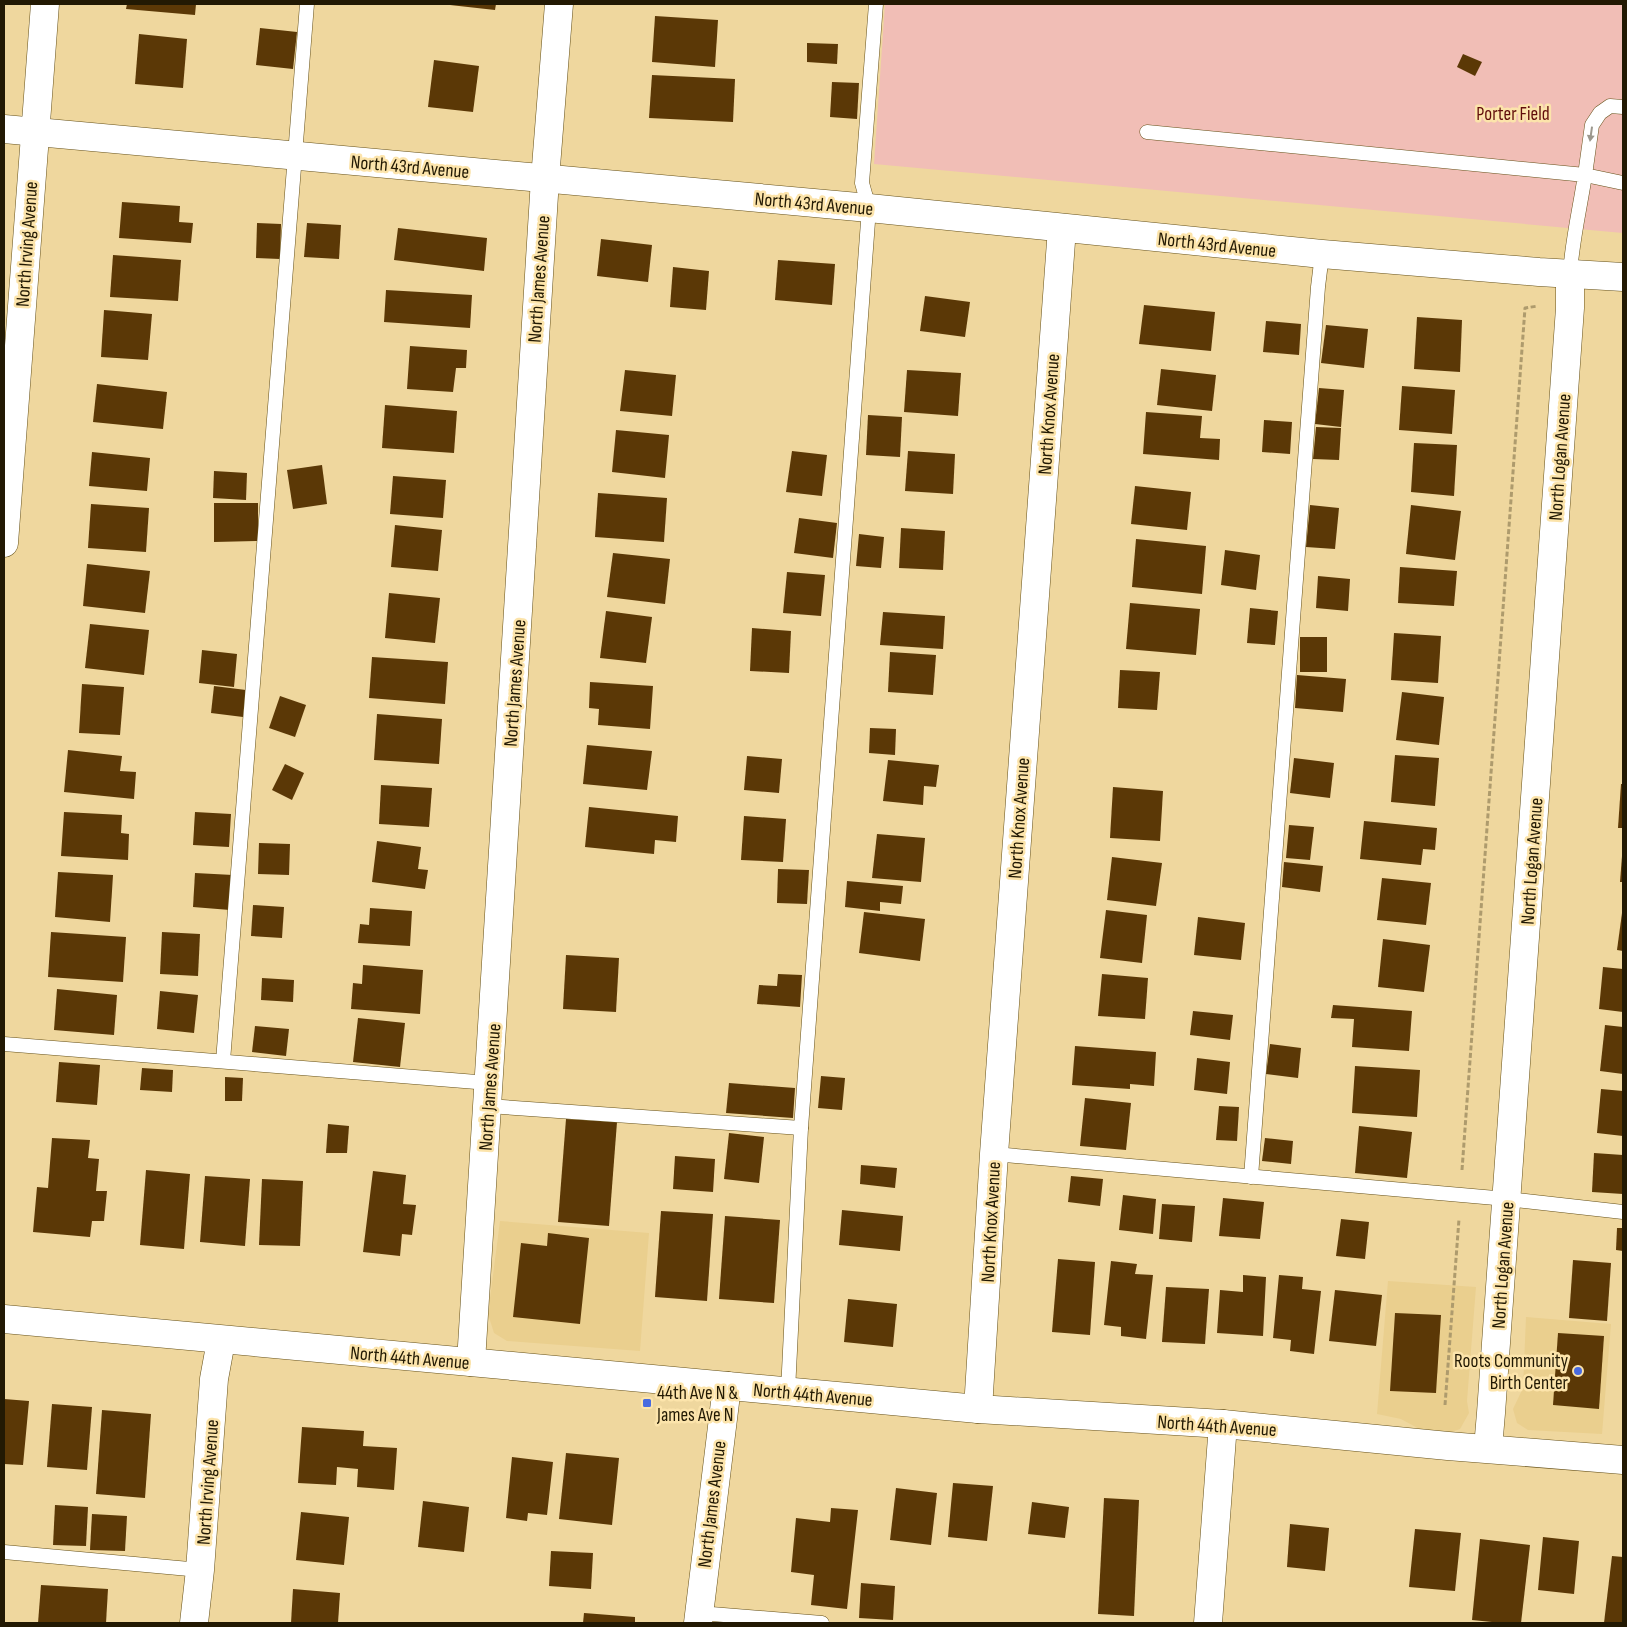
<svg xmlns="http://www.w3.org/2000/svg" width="1627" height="1627" font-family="'Sofia Sans Condensed',sans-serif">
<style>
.built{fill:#eacf8e}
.green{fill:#f1beb6}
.building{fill:#5b3806}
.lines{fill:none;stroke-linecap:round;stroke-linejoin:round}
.service-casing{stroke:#665119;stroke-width:15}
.minor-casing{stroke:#665119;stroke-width:29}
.tertiary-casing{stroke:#665119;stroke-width:29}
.path{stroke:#ae9b6d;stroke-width:3;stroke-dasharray:5 2.5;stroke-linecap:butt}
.service{stroke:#fff;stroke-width:14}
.minor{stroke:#fff;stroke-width:28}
.tertiary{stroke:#fff;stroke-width:28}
.oneway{fill:#9c988e}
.poi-dot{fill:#496bdf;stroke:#fce4ab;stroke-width:2}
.labels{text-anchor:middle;stroke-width:5;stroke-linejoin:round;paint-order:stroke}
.park-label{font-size:19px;fill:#620d0b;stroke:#fce4ab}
.street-label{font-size:19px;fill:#221903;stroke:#fce4ab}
.poi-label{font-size:19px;fill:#221903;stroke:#fce4ab;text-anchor:end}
</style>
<rect width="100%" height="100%" fill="#efd79e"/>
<!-- built -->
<g class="built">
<polygon points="500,1221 649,1233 640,1351 507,1341 494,1333 488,1314"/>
<polygon points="1388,1281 1476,1287 1467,1401 1469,1413 1460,1429 1446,1434 1425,1432 1401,1419 1377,1414"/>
<polygon points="1526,1317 1611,1324 1602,1434 1528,1430 1517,1423 1513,1409 1523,1388"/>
</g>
<!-- green -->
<polygon class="green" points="885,4 1623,4 1623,233 874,164"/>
<!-- building -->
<g class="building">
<polygon points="127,4 196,4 195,15 126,9"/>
<polygon points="450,4 496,4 495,10 450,5"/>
<polygon points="655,16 718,20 715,67 652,62"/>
<polygon points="260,28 297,32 293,69 256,65"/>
<polygon points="139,34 187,39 183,88 135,84"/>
<polygon points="807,43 838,44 837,64 807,62"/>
<polygon points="1463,54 1482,62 1475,76 1457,67"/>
<polygon points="434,60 479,66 473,112 428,107"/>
<polygon points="652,75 735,79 733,122 649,118"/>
<polygon points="832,82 859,83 857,119 830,117"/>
<polygon points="122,202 180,206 179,222 193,223 191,243 119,238"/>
<polygon points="257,223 281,224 280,259 256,258"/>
<polygon points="307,223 341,225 339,259 304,257"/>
<polygon points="398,228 487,238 484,271 394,260"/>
<polygon points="601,239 652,245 648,282 597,276"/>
<polygon points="113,255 181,260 178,301 110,297"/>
<polygon points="778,260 835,264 832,305 775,300"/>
<polygon points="673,267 709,271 706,310 670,307"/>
<polygon points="386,290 472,295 470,328 384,322"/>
<polygon points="925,296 970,302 965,337 920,331"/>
<polygon points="1144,305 1215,312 1211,351 1139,344"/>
<polygon points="104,310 152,314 148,360 101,357"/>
<polygon points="1417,317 1462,320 1460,372 1414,369"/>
<polygon points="1266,321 1301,324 1299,355 1263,352"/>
<polygon points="1326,325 1368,329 1364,368 1321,363"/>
<polygon points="410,346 467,350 466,368 456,368 453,392 407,389"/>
<polygon points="1161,369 1216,375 1212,411 1157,405"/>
<polygon points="625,370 676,375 672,416 620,411"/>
<polygon points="907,370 961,373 958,416 904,412"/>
<polygon points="97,384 167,392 163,429 93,422"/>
<polygon points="1402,386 1455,390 1452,434 1399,430"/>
<polygon points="1319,388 1344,390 1341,427 1315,424"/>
<polygon points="385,405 457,411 454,453 382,448"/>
<polygon points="1146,412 1202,416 1200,438 1220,439 1219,460 1143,454"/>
<polygon points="868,415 902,417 900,457 866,455"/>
<polygon points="1264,420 1292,422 1290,454 1262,452"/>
<polygon points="1316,427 1341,428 1339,460 1313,459"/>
<polygon points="616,430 669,435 665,478 612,472"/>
<polygon points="1414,443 1457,445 1454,496 1411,492"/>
<polygon points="792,451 827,455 822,496 786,492"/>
<polygon points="908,451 955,454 953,494 905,491"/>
<polygon points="92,452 150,458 147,491 89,486"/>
<polygon points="322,465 327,504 293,509 287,470"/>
<polygon points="214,471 247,473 246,500 213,498"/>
<polygon points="393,476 446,480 443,518 390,514"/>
<polygon points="1135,486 1191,492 1187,530 1131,524"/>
<polygon points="598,493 667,498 664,542 595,537"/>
<polygon points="214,503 258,503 258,541 214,542"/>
<polygon points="91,504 149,508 146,552 88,548"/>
<polygon points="1310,505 1339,508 1335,549 1306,547"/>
<polygon points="1411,505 1461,511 1455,560 1406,554"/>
<polygon points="799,518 837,523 833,558 794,553"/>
<polygon points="395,525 442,530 438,571 391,567"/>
<polygon points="901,528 945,531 943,570 899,568"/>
<polygon points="859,534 884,537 881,568 856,566"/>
<polygon points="1136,539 1206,546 1202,594 1132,587"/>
<polygon points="1225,550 1260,555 1256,590 1221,585"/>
<polygon points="613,553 670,559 665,604 607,597"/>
<polygon points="87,564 150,571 145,613 83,606"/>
<polygon points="1400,567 1457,571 1454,606 1398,603"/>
<polygon points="787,572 825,575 821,616 783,613"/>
<polygon points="1318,576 1350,579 1348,611 1316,608"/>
<polygon points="389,593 440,598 435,643 385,638"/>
<polygon points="1130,603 1200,609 1196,655 1126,649"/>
<polygon points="1250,608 1278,611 1275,645 1247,643"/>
<polygon points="606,611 652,617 646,663 600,658"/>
<polygon points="883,612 945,616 943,649 880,645"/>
<polygon points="90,624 149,630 144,675 85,668"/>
<polygon points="752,628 791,631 789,673 750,671"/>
<polygon points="1394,633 1441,636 1438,683 1391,680"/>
<rect x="1300" y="637" width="27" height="35"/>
<polygon points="202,650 237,654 234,687 199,683"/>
<polygon points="890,652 936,655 933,695 888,692"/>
<polygon points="372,657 448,662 445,704 369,698"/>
<polygon points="1120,670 1160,672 1157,710 1118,708"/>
<polygon points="1297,675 1346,679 1343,712 1295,708"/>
<polygon points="590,682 653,686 650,729 598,725 599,709 589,708"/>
<polygon points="82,684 124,687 120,735 79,733"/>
<polygon points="214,686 246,690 243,717 211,713"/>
<polygon points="1402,692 1444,697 1439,745 1396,740"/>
<polygon points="280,696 306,705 295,737 269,728"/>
<polygon points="377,714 442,719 439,764 374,760"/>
<polygon points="870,728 896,729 895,755 869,753"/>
<polygon points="587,745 652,751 647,790 583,784"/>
<polygon points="68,750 122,756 120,771 136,772 134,799 64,792"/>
<polygon points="1395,755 1439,758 1435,806 1391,802"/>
<polygon points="747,756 782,759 779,793 744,790"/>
<polygon points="1294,758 1334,763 1330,798 1290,793"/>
<polygon points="888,760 939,765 936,787 924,786 923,805 883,801"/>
<polygon points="285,764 304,773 292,800 272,790"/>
<polygon points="1621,784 1623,784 1623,828 1618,828"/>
<polygon points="381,785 432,788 429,827 379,824"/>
<polygon points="1113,787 1163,791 1160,841 1110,838"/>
<polygon points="589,807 678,816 676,842 655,840 654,854 585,847"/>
<polygon points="64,812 122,815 121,833 129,834 128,860 61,856"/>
<polygon points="195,812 231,814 229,847 193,845"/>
<polygon points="744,816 786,819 783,862 741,860"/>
<polygon points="1364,821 1437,828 1435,850 1423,849 1421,865 1360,859"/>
<polygon points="1289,825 1314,827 1310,860 1286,858"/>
<polygon points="877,834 925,838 921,882 872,878"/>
<polygon points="377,841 421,847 418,869 428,870 425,889 372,882"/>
<polygon points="259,843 290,844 289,875 258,874"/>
<polygon points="1622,856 1623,856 1623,882 1620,882"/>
<polygon points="1112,857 1162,863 1156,906 1107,900"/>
<polygon points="1284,862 1323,866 1320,892 1282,887"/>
<polygon points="778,869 809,870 807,904 777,903"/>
<polygon points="58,872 113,875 110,922 55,917"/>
<polygon points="195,873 233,875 230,910 193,907"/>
<polygon points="1382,878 1431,883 1426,925 1377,920"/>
<polygon points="847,881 903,886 901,904 880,902 880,911 845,907"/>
<polygon points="253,905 284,907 282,938 251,936"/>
<polygon points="370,908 412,911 410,946 358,943 360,924 369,925"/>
<polygon points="1106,910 1147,915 1142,963 1100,958"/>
<polygon points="864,912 925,919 920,961 859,953"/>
<polygon points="1622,913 1623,913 1623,951 1617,950"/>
<polygon points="1198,917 1245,923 1241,960 1194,955"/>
<polygon points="51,932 126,937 123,982 48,977"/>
<polygon points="162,932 200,934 198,976 160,974"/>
<polygon points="1383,939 1430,945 1424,992 1378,987"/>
<polygon points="566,955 619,958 616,1012 563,1009"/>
<polygon points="363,965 423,970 420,1014 351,1009 353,983 362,984"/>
<polygon points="1603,967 1623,969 1623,1012 1599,1009"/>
<polygon points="778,974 802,975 800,1007 757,1004 759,985 777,986"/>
<polygon points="1102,974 1148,978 1145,1019 1098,1016"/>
<polygon points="262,978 294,980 293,1002 261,1000"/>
<polygon points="57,989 117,995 114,1035 54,1030"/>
<polygon points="160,991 198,995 194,1033 157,1029"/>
<polygon points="1333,1005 1412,1011 1409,1051 1352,1047 1354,1019 1331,1018"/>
<polygon points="1193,1011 1233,1015 1230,1040 1190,1035"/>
<polygon points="358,1018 405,1023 400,1067 353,1062"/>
<polygon points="1605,1025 1623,1027 1623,1074 1600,1071"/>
<polygon points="255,1026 289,1029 286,1056 252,1052"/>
<polygon points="1270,1044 1301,1048 1298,1078 1266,1074"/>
<polygon points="1075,1046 1156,1052 1154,1086 1130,1084 1130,1089 1072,1085"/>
<polygon points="1197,1058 1230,1062 1227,1094 1194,1090"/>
<polygon points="59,1062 100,1065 97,1105 56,1102"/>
<polygon points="1355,1066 1420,1070 1417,1117 1352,1113"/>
<polygon points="142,1068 173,1070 172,1092 140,1090"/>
<polygon points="821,1076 845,1078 842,1110 818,1108"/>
<polygon points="225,1077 243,1078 242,1101 225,1101"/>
<polygon points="729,1083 795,1088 793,1118 726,1113"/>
<polygon points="1601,1089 1623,1091 1623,1136 1597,1133"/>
<polygon points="1085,1098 1131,1103 1126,1150 1080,1146"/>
<polygon points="1219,1106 1239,1107 1237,1141 1216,1140"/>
<polygon points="566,1119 617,1122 609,1226 558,1222"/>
<polygon points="328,1124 349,1126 347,1153 326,1153"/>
<polygon points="1359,1126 1412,1132 1407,1178 1355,1173"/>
<polygon points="729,1133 764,1137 759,1183 724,1179"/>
<polygon points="52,1138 90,1140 88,1158 99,1159 96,1191 107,1191 104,1221 92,1221 90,1237 33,1232 37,1187 48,1188"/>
<polygon points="1265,1138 1293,1141 1291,1164 1262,1161"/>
<polygon points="1594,1153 1623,1155 1623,1194 1592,1192"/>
<polygon points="675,1156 715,1159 713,1192 673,1189"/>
<polygon points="861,1165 897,1168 895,1188 860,1184"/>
<polygon points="146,1170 190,1174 184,1249 140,1245"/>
<polygon points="373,1171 406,1175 403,1204 416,1205 412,1235 402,1234 400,1256 363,1252"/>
<polygon points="205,1176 250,1179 245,1246 200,1242"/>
<polygon points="1071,1176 1103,1179 1100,1206 1068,1202"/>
<polygon points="262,1179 303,1181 300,1246 259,1245"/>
<polygon points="1123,1195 1156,1199 1153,1234 1119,1230"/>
<polygon points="1223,1198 1264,1202 1260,1239 1219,1236"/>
<polygon points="1162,1204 1195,1206 1192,1242 1159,1239"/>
<polygon points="842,1210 903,1216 900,1251 839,1245"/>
<polygon points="661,1211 713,1214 707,1301 655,1297"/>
<polygon points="725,1216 780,1220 774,1303 719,1299"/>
<polygon points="1341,1219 1369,1222 1365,1259 1336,1256"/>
<polygon points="1617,1228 1623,1228 1623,1251 1616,1250"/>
<polygon points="548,1233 589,1238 580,1324 513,1317 521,1243 547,1246"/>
<polygon points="1058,1259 1095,1262 1090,1335 1052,1332"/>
<polygon points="1573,1260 1611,1263 1607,1321 1569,1318"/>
<polygon points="1111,1261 1137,1264 1135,1274 1153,1275 1146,1339 1121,1336 1121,1327 1104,1325"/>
<polygon points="1243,1275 1266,1277 1263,1336 1217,1333 1220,1290 1243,1292"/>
<polygon points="1279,1275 1303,1277 1302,1289 1321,1291 1314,1354 1290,1351 1291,1340 1273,1338"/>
<polygon points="1166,1287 1209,1289 1205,1344 1162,1342"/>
<polygon points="1335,1290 1382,1295 1376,1346 1329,1341"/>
<polygon points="848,1299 897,1304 893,1347 844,1342"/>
<polygon points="1395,1313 1441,1315 1436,1393 1390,1391"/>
<polygon points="1558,1333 1604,1336 1599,1409 1553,1405"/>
<polygon points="4,1399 29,1401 23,1465 4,1464"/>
<polygon points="52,1404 92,1407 87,1470 47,1467"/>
<polygon points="102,1410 151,1414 145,1498 96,1494"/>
<polygon points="302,1427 364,1431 363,1446 397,1448 394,1490 357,1487 358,1469 337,1467 336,1485 298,1483"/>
<polygon points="566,1453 619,1458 612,1525 559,1519"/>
<polygon points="512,1457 553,1462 547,1515 528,1513 527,1521 506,1518"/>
<polygon points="953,1483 993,1486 987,1541 948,1537"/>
<polygon points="896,1488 937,1493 931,1545 890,1540"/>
<polygon points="1104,1498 1139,1500 1134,1616 1098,1614"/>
<polygon points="423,1501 469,1507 464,1552 418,1547"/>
<polygon points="1032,1502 1069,1507 1065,1538 1028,1534"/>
<polygon points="55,1505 88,1507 86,1546 53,1545"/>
<polygon points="831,1508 858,1510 847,1609 811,1605 814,1575 791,1572 796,1518 830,1522"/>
<polygon points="301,1512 349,1517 344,1565 296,1560"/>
<polygon points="92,1514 127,1516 125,1551 90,1550"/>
<polygon points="1290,1524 1329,1528 1325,1571 1287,1567"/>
<polygon points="1415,1529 1461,1533 1455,1591 1409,1587"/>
<polygon points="1543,1537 1579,1541 1574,1594 1538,1590"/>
<polygon points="1480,1539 1530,1545 1521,1623 1502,1623 1472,1620"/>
<polygon points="551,1551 593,1553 591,1589 549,1586"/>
<polygon points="1612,1556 1623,1557 1623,1623 1604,1623"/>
<polygon points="861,1583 895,1586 893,1620 859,1618"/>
<polygon points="41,1585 108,1589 106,1623 38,1623"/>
<polygon points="293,1589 340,1593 338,1623 291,1623"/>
<polygon points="584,1613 635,1617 635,1623 583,1623"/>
</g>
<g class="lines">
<!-- service casing -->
<g class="service-casing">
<g id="service">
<polyline points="1623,107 1610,106 1600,113 1592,125 1585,175 1623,183"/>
<path d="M 1147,132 L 1585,175 C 1580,208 1572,241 1570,274"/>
<polyline points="4,1044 489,1083"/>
<polyline points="223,1061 307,4"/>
<polyline points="488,1106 801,1128"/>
<polyline points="994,1154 1507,1199 1623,1212"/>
<polyline points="1251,1177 1318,287 1322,254"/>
<polyline points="788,1391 801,1128 869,208 862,183 876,4"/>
<polyline points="4,1552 200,1570"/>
<polyline points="699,1613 822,1623"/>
</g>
</g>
<!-- minor casing -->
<g class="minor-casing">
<g id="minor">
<polyline points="4,129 869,208 1322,254 1539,272 1623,277"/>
<polyline points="4,543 45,4"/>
<polyline points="471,1362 545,179 559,4"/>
<polyline points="978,1409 994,1154 1062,228"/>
<polyline points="1488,1448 1491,1413 1570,308 1570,274"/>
<polyline points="194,1623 200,1570 214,1379 221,1341"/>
<polyline points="698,1623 727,1386"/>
<polyline points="1208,1623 1223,1424"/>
</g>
</g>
<!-- tertiary casing -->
<g class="tertiary-casing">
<polyline id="tertiary" points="4,1319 978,1409 1223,1424 1448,1446 1623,1460"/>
</g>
<!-- path -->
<g class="path">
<polyline points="1462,1170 1525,308 1538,306"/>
<polyline points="1445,1405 1459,1219"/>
</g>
<!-- service -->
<use href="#service" class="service"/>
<!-- minor -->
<use href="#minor" class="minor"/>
<!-- tertiary -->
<use href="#tertiary" class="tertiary"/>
</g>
<!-- one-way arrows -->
<defs><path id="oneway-solid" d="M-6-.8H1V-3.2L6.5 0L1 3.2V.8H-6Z" transform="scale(1.25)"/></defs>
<use class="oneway" href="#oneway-solid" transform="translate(1591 134) rotate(98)"/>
<!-- markers -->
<g class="poi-dot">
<circle cx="1578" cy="1371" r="5"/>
<rect x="642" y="1398" width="10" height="10" rx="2.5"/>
</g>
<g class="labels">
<!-- park labels -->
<g class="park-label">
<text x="1513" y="120">Porter Field</text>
</g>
<!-- street labels -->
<g class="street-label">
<text transform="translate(410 166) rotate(5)" y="7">North 43rd Avenue</text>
<text transform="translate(814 203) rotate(5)" y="7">North 43rd Avenue</text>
<text transform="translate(26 244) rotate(-86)" y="7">North Irving Avenue</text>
<text transform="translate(1217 244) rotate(6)" y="7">North 43rd Avenue</text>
<text transform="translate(538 279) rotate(-86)" y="7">North James Avenue</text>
<text transform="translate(1048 414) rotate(-86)" y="7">North Knox Avenue</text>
<text transform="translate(1559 457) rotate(-86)" y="7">North Logan Avenue</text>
<text transform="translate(514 683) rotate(-86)" y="7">North James Avenue</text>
<text transform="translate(1018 818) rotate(-86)" y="7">North Knox Avenue</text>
<text transform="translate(1531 861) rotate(-86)" y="7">North Logan Avenue</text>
<text transform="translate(489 1087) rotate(-86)" y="7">North James Avenue</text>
<text transform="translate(990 1222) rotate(-87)" y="7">North Knox Avenue</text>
<text transform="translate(1502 1265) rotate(-86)" y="7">North Logan Avenue</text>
<text transform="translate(410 1357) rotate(5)" y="7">North 44th Avenue</text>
<text transform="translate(813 1394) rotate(5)" y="7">North 44th Avenue</text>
<text transform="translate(1217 1425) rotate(4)" y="7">North 44th Avenue</text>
<text transform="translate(207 1482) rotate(-86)" y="7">North Irving Avenue</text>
<text transform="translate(711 1504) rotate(-83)" y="7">North James Avenue</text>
</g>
<!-- poi labels -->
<g class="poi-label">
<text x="1568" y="1367">Roots Community<tspan x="1568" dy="22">Birth Center</tspan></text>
<text x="657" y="1399" text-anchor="start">44th Ave N &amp;<tspan x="657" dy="22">James Ave N</tspan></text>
</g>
</g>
<!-- border -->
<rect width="1627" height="1627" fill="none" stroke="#221903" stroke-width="10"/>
</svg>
